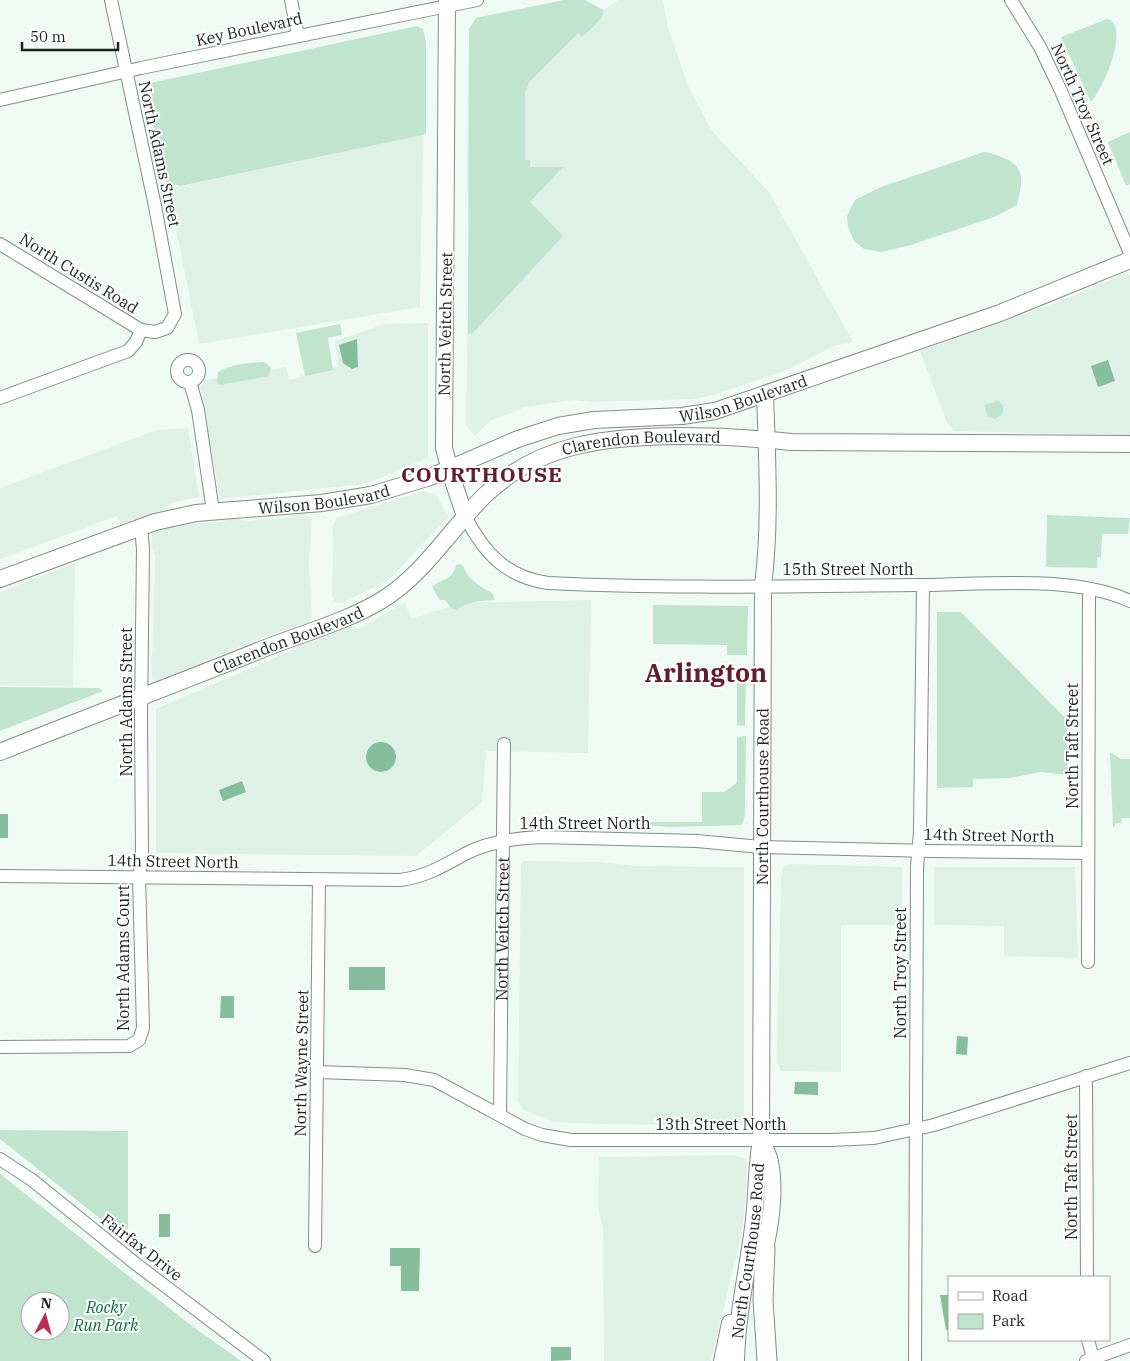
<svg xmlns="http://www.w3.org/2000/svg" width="1130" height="1361" font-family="'IBM Plex Serif',serif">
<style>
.built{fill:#dff1e6}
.green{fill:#c0e4ce;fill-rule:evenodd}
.water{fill:#86bd9d}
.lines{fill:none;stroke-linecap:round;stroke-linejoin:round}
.minor-casing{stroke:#848d88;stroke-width:14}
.major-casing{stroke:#848d88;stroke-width:18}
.highway-casing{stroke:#848d88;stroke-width:21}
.minor{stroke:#fff;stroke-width:12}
.major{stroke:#fff;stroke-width:16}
.highway{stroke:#fff;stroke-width:19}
.labels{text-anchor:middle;stroke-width:4;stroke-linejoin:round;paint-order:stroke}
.street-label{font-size:16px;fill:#1d211f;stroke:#fff}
.park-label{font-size:16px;font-style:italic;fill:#0b6942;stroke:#fff}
.district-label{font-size:21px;font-weight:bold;letter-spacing:1px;fill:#621e2f;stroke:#fff}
.town-label{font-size:26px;font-weight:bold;fill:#621e2f;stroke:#fff}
</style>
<rect width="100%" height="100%" fill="#f0faf4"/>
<!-- built -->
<g class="built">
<polygon points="564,0 585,0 604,10 618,0 663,0 668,28 689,88 712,131 769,192 853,342 834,346 785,371 714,395 693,399 592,402 573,400 526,407 490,421 475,436 466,425 469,213 467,187 469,29 476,18"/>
<polygon points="423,135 420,307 199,344 168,189"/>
<polygon points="1124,274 1130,275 1130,435 954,431 947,423 920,351 1048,306"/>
<polygon points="428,323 428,458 365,484 220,499 200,387 205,380 286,367 289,380 338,366 335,341 384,324"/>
<polygon points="188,428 199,497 171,503 164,510 120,524 117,516 0,559 0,488 157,430"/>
<polygon points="424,491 437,496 448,517 388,581 341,603 335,602 332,597 333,526 337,518"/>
<polygon points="298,513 312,518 309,564 312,615 310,622 269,635 156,681 152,679 151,658 153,647 155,555 151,547 153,530 171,526 222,522 228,519 239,518 245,521 287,518"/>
<polygon points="75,563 73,687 0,685 0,592"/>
<polygon points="591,600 588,753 486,751 482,802 416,856 156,853 156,709 321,638 349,627 359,629 405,602 411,619 460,603"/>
<polygon points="524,861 599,862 636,866 744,867 744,1123 730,1125 596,1124 554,1122 523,1110 518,1101 521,864"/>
<polygon points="791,864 902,867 902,925 841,925 841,1072 781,1071 777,1062 781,878 784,866"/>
<polygon points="934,867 1075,867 1078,958 1004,956 1004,926 934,925"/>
<polygon points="733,1155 745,1158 747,1164 745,1205 741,1236 711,1361 604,1361 603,1228 598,1205 599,1157"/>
</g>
<!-- green -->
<g class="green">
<path d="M 564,0 L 585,0 L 604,11 C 600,22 591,29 582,37 L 578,33 L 530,81 L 525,92 L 525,160 L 530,160 L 530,167 L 563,167 L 530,202 L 563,236 L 473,333 L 468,334 L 469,29 L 476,18 Z"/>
<path d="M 1107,19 C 1130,25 1106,83 1091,102 L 1061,37 Z"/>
<polygon points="417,26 423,29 426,42 426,133 423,135 180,186 166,182 145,87 146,84"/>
<polygon points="1130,132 1130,184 1126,186 1108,142"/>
<path d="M 984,152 C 992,153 997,155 1004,158 C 1028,168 1021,184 1017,205 L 994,217 L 911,245 L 881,252 L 864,249 L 854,241 L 848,227 L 847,216 L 855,200 L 881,187 Z"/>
<polygon points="340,324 342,335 328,338 333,370 305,376 296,333"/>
<path d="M 260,362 L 265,362 L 271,368 L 269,376 L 220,385 L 217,382 L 218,372 C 230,364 245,364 260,362 Z"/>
<polygon points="998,401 1004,406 1002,415 995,419 988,417 984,405"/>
<polygon points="1047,515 1130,518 1128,534 1102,534 1101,557 1097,557 1097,568 1046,567"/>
<path d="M 461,564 C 465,567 464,570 467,574 C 471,580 485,590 492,593 L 495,600 C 482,601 467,601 457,610 L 451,608 L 445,600 L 440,600 L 432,587 C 441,578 453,581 456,565 Z"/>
<polygon points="653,605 748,606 747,655 727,655 727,645 653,644"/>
<polygon points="937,612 961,612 1068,721 1067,775 1041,772 1010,778 973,779 973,787 937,788"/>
<polygon points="737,670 746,671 745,726 737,725"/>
<polygon points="0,687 99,688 103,691 0,731"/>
<polygon points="746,736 745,815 742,825 669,827 637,824 637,822 702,822 702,792 724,792 737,783 737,737"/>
<polygon points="1110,752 1121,759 1130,759 1130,818 1122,818 1121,823 1116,823 1113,828"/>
<polygon points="0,1130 128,1131 128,1229 117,1232 0,1139"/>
<path d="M 0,1174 L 188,1323 L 241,1361 L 0,1361 ZM 30,1301 L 60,1301 L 60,1331 L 30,1331 Z"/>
</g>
<!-- water -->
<g class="water">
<polygon points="357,339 358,367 352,369 343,363 339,345"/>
<polygon points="1108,360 1115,381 1098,387 1091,366"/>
<circle cx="381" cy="757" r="15"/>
<polygon points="242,781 246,792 223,801 219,790"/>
<rect x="0" y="814" width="8" height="24"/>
<rect x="349" y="967" width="36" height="23"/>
<polygon points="221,996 234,996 234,1018 220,1018"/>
<polygon points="957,1036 968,1037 967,1055 956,1054"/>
<polygon points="795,1082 818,1082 818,1095 794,1094"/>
<rect x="159" y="1214" width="11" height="23"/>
<polygon points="390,1248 420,1248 419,1291 401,1291 401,1266 390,1266"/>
<polygon points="940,1295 949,1295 949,1330 946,1330"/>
<polygon points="551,1347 571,1347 571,1360 551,1361"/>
</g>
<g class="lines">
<!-- minor casing -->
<g class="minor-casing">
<g id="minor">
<polyline points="291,0 298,36"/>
<polyline points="1011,0 1040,47 1061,91 1130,253"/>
<polyline points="0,100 141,68 477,0"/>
<polyline points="0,244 141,330"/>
<circle cx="188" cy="371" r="11"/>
<polyline points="190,382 198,410 213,511"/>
<polyline points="0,398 128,351 136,342 141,330 155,332 167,328 175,314 155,206 111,0"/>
<path d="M 465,516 C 484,553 506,577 548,583 C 670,589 794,586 916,585 C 980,585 1071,574 1130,601"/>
<path d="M 0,876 L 400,880 C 425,877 443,866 465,854 C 488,842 515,838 540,837 L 697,841 L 761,847 L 932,851 L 1087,853"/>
<polyline points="1088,962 1089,589"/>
<polyline points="0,1047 129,1046 139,1040 143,1028 139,877 142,853 141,716 143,549 141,527"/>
<polyline points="317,1072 405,1075 434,1080 525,1129 542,1135 571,1140 832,1140 874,1138 934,1125 1130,1063"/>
<polyline points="1086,1076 1087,1277"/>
<path id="s1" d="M 500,1114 L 504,744"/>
<polyline points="0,1159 32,1180 136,1264 264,1361"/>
<polyline points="315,1246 319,880"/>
<polyline points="1088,1340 1093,1358"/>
<polyline points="915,1361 917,867 920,831 923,585"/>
<polyline points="1086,1361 1130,1345"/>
</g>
</g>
<!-- major casing -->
<g class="major-casing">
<g id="major">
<polyline points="447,0 444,448 452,478 465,516"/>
<path id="s2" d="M 0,579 L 155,522 L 196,513 L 322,503 L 371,495 L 430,477 L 518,439 L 558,426 L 594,420 L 682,416 L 715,411 L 1000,313 L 1130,260"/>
<path id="s3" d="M 0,752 C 88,717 176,684 263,649 C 301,634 348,621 382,600 C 423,575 450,530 484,496 C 540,442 607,437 681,436 C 718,436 754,438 791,442 L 1130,444"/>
<path d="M 761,1140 C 764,1147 769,1155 770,1162 C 776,1192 770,1231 762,1260"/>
<polyline points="722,1361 730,1323"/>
<path id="s4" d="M 736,1361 C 737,1316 747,1273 753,1228 C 757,1199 756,1169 761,1140 L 763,585 C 771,525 767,455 765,394"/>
</g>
</g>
<!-- highway casing -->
<g class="highway-casing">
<polyline id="highway" points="765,1248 763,1300 767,1361"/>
</g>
<!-- minor -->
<use href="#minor" class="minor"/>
<!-- major -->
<use href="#major" class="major"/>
<!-- highway -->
<use href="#highway" class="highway"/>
</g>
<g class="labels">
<!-- street labels -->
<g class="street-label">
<text transform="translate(249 29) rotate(-12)" y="6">Key Boulevard</text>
<text transform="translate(1083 104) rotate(66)" y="6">North Troy Street</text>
<text transform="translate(160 154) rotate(78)" y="6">North Adams Street</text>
<text transform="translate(79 273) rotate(32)" y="6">North Custis Road</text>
<text transform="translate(445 324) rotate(-89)" y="6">North Veitch Street</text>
<text dy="6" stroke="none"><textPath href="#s2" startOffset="771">Wilson Boulevard</textPath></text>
<text dy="6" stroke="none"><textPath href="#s3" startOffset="729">Clarendon Boulevard</textPath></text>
<text dy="6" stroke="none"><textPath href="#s2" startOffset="336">Wilson Boulevard</textPath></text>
<text x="848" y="575">15th Street North</text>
<text dy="6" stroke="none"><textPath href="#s3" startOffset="309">Clarendon Boulevard</textPath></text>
<text transform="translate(126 702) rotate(-90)" y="6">North Adams Street</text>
<text transform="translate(1072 746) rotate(-90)" y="6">North Taft Street</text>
<text dy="6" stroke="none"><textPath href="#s4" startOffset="566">North Courthouse Road</textPath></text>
<text x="585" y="829">14th Street North</text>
<text transform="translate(989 835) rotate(1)" y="6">14th Street North</text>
<text transform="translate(173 861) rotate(1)" y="6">14th Street North</text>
<text dy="6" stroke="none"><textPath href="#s1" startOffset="185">North Veitch Street</textPath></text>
<text transform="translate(123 958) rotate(-90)" y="6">North Adams Court</text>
<text transform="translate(900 973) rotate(-90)" y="6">North Troy Street</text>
<text transform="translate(301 1063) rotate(-89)" y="6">North Wayne Street</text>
<text x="721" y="1130">13th Street North</text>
<text transform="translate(1071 1177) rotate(-90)" y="6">North Taft Street</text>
<text transform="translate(142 1247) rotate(38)" y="6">Fairfax Drive</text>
<text dy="6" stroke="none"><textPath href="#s4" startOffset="111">North Courthouse Road</textPath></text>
</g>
<!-- park labels -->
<g class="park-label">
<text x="106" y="1313">Rocky<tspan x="106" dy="18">Run Park</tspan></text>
</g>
<!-- district labels -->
<g class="district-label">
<text x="482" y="482">COURTHOUSE</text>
</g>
<!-- town labels -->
<g class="town-label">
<text x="706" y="682">Arlington</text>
</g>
</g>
<!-- legend -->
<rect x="948" y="1276" width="162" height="65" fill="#ffffff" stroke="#a5a6a5"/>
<rect x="958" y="1292" width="25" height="8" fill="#ffffff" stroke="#a5a6a5"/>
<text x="992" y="1301" font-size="15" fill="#1d211f">Road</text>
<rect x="958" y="1314" width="25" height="15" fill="#c0e4ce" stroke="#a5a6a5"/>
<text x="992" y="1326" font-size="15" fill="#1d211f">Park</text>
<!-- north arrow -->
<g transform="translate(45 1316) rotate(6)"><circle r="24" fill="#ffffff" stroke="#a5a6a5"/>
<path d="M0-4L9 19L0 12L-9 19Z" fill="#ba2a55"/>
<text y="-8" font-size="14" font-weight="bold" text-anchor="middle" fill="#1d211f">N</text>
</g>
<!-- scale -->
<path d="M22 42v8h96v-8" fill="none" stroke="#1d211f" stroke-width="2.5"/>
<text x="30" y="42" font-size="15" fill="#1d211f" stroke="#ffffff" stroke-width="4" paint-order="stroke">50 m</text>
</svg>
